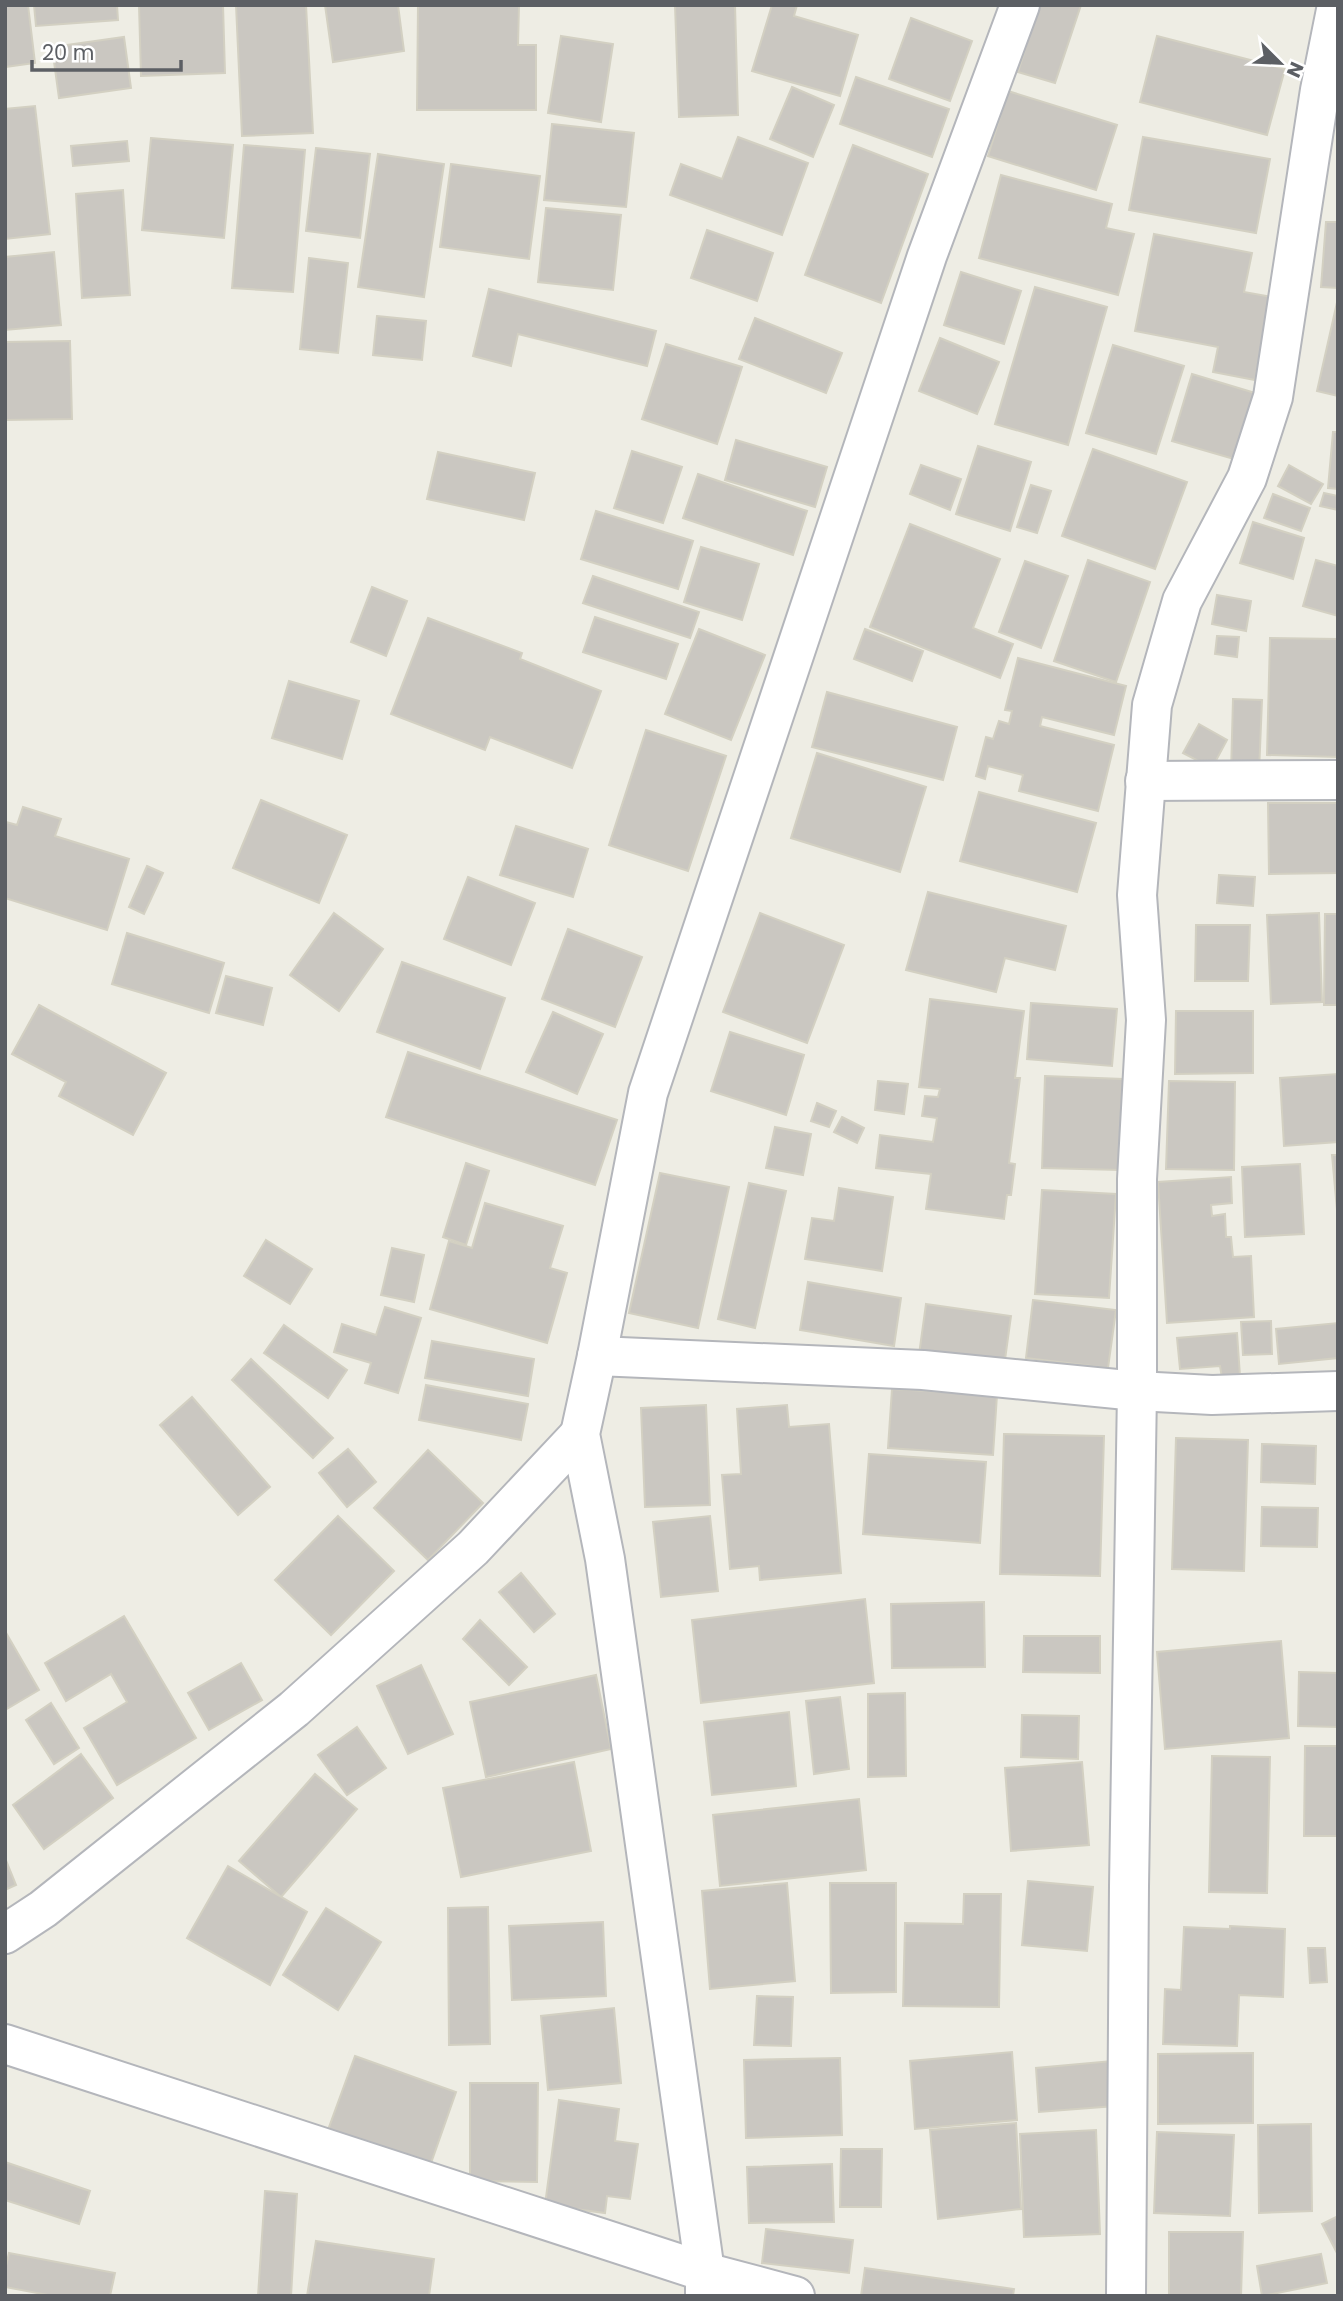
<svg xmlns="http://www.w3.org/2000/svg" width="1343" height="2301" font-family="Poppins,sans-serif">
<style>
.building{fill:#cac7c1;stroke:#d3d0c2;stroke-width:2}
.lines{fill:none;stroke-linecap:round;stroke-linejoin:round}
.minor-casing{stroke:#b4b6bb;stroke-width:42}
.minor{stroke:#fff;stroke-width:38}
</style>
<rect width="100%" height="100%" fill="#eeede4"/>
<!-- building -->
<g class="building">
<polygon points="5,5 28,5 35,63 5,67"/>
<polygon points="34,5 117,5 118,20 36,26"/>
<polygon points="139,5 223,5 225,73 141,76"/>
<polygon points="236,5 306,5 313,133 242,136"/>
<polygon points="325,5 398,5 404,51 333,62"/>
<polygon points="418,5 519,5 518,45 536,45 536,110 417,110"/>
<polygon points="675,5 735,5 738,115 679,117"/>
<polygon points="772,5 797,5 794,16 858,35 840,96 752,71"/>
<polygon points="1039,5 1081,5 1055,83 1018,72"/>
<polygon points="911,18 972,41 950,101 889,79"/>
<polygon points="561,36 613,44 601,122 548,113"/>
<polygon points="1157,36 1285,69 1267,135 1140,102"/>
<polygon points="124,37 131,88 59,98 52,47"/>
<polygon points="856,77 949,109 932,157 840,124"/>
<polygon points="792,87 834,105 813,157 770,139"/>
<polygon points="1008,91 1117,125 1096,190 988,156"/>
<polygon points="35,106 50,234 5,239 5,109"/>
<polygon points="552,124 634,133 626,207 544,200"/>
<polygon points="738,137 808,163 782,235 670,195 681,164 722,179"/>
<polygon points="1143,137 1270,159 1256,233 1129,210"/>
<polygon points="151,138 233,145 224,238 142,230"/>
<polygon points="127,141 129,161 73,166 71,146"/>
<polygon points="244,145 305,150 293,292 232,288"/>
<polygon points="853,145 928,174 881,303 805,275"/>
<polygon points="316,148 370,154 360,238 306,231"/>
<polygon points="378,154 444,164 424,297 358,287"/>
<polygon points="451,164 540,176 529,259 440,247"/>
<polygon points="1001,175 1112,204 1106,228 1134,234 1118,295 979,258"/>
<polygon points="123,190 130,295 82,298 76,194"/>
<polygon points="546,208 621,215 613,290 538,282"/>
<polygon points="1326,222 1338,222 1338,288 1321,287"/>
<polygon points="707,230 773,253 757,301 691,278"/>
<polygon points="1154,234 1252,253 1244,292 1272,297 1255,380 1213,372 1218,347 1135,331"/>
<polygon points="54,252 61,325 5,330 5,257"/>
<polygon points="309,258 348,263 338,353 300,349"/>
<polygon points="961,272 1021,291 1004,344 944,325"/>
<polygon points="1035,287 1107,307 1068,445 995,424"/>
<polygon points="489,289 656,331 647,366 518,334 511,366 473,356"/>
<polygon points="1338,298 1338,396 1317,391"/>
<polygon points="377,316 426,321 422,360 373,355"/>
<polygon points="755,318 842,353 826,393 739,359"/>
<polygon points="940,338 999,362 977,414 919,391"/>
<polygon points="70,341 72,419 5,420 5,342"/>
<polygon points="666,344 742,367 717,444 642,419"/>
<polygon points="1113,345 1184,366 1156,454 1086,433"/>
<polygon points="1192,374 1255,393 1234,459 1172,441"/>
<polygon points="1333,432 1338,432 1338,489 1328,488"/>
<polygon points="736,440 827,467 815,507 725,480"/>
<polygon points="978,446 1031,462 1010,531 956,514"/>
<polygon points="1093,449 1187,482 1155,569 1062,536"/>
<polygon points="632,451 682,467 663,523 614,508"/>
<polygon points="438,452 535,473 524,520 427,499"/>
<polygon points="921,465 961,479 950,510 910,494"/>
<polygon points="1289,465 1323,484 1311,504 1278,486"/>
<polygon points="698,474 807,511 793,555 683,518"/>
<polygon points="1031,485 1051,491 1037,533 1017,527"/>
<polygon points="1324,493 1338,496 1338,510 1320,506"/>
<polygon points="1273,494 1310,508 1301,531 1264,518"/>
<polygon points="596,511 693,541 678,589 581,559"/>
<polygon points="1253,522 1304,538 1293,579 1240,563"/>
<polygon points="910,524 1000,559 973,628 1013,644 1000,678 870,627"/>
<polygon points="701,547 759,564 742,620 684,602"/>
<polygon points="1088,560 1150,582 1116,682 1054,661"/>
<polygon points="1316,560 1338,566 1338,616 1303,606"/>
<polygon points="1025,561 1068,576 1041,648 999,632"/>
<polygon points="593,576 699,612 690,638 583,603"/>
<polygon points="372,587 407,601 386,656 351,642"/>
<polygon points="1217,595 1251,601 1246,631 1212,624"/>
<polygon points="595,617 678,644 666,679 583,652"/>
<polygon points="428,618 522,653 520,659 601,691 572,768 490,737 485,750 391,714"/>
<polygon points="699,629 765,655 731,740 665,714"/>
<polygon points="865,629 923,651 912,681 854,659"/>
<polygon points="1217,636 1239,637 1237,657 1215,654"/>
<polygon points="1270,638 1338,639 1338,757 1267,755"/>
<polygon points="1018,658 1126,686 1114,735 1042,717 1040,726 1114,745 1098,811 1019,791 1023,775 988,766 985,779 976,776 986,737 993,739 999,721 1009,724 1012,711 1005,710"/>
<polygon points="289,681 359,701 342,759 272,738"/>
<polygon points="827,692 957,727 943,780 812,747"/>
<polygon points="1233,699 1262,700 1259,773 1231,773"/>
<polygon points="1199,724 1227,740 1212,768 1183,753"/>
<polygon points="646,730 726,756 688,871 609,845"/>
<polygon points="817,753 926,787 900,872 791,838"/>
<polygon points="979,792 1096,823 1077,892 960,861"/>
<polygon points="261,800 347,835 319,903 233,868"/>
<polygon points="1268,803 1338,803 1338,873 1269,874"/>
<polygon points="23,807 61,819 55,836 129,859 107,930 5,898 5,825 6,822 17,825"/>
<polygon points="516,826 588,849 573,897 500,875"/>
<polygon points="147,866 163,873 144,914 129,907"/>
<polygon points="1219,875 1255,877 1253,906 1217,903"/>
<polygon points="468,877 535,903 511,965 444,939"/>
<polygon points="928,892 1066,926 1055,970 1005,958 996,992 906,970"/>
<polygon points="334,913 383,949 339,1011 290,975"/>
<polygon points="760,913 844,945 807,1043 723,1012"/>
<polygon points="1319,913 1322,1002 1271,1004 1267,915"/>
<polygon points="1325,914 1338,914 1338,1005 1324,1005"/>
<polygon points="1196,925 1250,925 1248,981 1195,981"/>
<polygon points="568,929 642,957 615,1027 542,999"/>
<polygon points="127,933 224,963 209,1013 112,984"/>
<polygon points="402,962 505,998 480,1069 377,1032"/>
<polygon points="226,976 272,988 263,1025 216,1013"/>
<polygon points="930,999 1024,1011 1015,1078 1020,1078 1009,1163 1015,1164 1011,1195 1007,1195 1004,1219 926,1209 931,1174 876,1168 880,1135 933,1142 937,1118 922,1116 925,1096 938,1097 940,1089 919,1087"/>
<polygon points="1031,1003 1117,1009 1112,1066 1027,1059"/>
<polygon points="39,1005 166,1073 133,1135 59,1096 66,1082 12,1054"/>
<polygon points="1176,1011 1253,1011 1253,1073 1175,1074"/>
<polygon points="553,1012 603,1034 577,1094 526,1072"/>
<polygon points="730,1032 804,1055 786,1115 711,1091"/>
<polygon points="408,1052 617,1120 595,1185 386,1117"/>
<polygon points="1338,1074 1338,1142 1284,1146 1280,1078"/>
<polygon points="1045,1076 1123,1079 1120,1170 1042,1168"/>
<polygon points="878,1081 908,1084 904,1114 875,1110"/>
<polygon points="1169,1081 1235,1082 1234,1170 1166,1169"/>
<polygon points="817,1103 836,1111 829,1127 811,1121"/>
<polygon points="842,1117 864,1128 857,1143 834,1132"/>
<polygon points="775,1127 811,1134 803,1175 766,1168"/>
<polygon points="1332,1155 1338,1155 1338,1221"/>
<polygon points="466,1163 489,1171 466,1245 443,1237"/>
<polygon points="1300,1164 1304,1234 1245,1237 1242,1167"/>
<polygon points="660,1173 729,1187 698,1328 629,1313"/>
<polygon points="1231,1177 1232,1203 1211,1205 1212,1216 1225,1214 1226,1237 1231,1237 1233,1257 1251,1256 1254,1317 1167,1323 1158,1182"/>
<polygon points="749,1183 786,1191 755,1328 718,1319"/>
<polygon points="839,1188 893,1197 882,1271 805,1259 812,1218 834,1221"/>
<polygon points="1042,1190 1116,1194 1109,1298 1035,1294"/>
<polygon points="485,1203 563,1226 550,1268 567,1273 547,1343 430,1309 449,1241 472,1248"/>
<polygon points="266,1240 312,1269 290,1304 244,1276"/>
<polygon points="392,1248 424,1255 414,1302 381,1295"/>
<polygon points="808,1282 901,1298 894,1346 800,1330"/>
<polygon points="1033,1300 1116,1310 1108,1368 1026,1358"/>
<polygon points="926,1304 1011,1316 1003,1374 918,1362"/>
<polygon points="385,1307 421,1318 398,1393 365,1383 371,1363 334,1352 342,1324 376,1335"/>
<polygon points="1271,1321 1272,1354 1243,1355 1241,1322"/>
<polygon points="1338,1323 1338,1358 1279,1364 1276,1329"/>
<polygon points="284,1325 347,1370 328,1398 264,1353"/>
<polygon points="1237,1333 1240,1376 1222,1378 1220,1366 1180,1369 1177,1338"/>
<polygon points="432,1341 534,1359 528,1396 425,1378"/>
<polygon points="251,1359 333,1438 313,1458 232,1380"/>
<polygon points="426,1385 528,1404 521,1440 419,1420"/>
<polygon points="892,1389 997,1395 993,1455 888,1448"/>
<polygon points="192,1397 270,1487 238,1515 160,1425"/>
<polygon points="706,1405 710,1505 645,1507 641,1408"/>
<polygon points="787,1405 789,1427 829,1424 841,1573 760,1580 759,1566 730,1569 722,1475 741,1474 737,1409"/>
<polygon points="1004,1434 1104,1436 1100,1576 1000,1574"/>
<polygon points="1176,1438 1248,1440 1244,1571 1172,1569"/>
<polygon points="1262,1444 1316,1446 1315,1484 1261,1482"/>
<polygon points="348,1449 376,1482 347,1507 319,1473"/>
<polygon points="428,1450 483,1503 428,1560 374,1508"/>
<polygon points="869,1454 986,1462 980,1543 863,1534"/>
<polygon points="1262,1507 1318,1508 1317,1547 1261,1546"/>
<polygon points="338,1516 394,1571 331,1635 275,1580"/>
<polygon points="710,1516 718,1591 661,1597 653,1522"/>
<polygon points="521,1573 555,1614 534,1632 499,1592"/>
<polygon points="865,1599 874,1683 701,1703 692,1620"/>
<polygon points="984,1602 985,1667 892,1668 891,1604"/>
<polygon points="124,1616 196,1738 117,1785 84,1728 127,1702 111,1674 66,1701 45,1663"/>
<polygon points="480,1620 527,1667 509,1685 463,1639"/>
<polygon points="5,1631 39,1690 5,1710"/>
<polygon points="1024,1636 1100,1636 1100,1673 1023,1672"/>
<polygon points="1281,1641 1289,1738 1165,1749 1157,1652"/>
<polygon points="241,1663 262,1700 209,1730 188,1693"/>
<polygon points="421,1665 453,1734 408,1754 377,1686"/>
<polygon points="1299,1672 1338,1673 1338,1727 1298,1726"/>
<polygon points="596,1675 611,1749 486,1777 470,1702"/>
<polygon points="905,1693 906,1776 868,1777 868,1694"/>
<polygon points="840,1697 849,1769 814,1774 806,1701"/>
<polygon points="51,1703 79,1748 54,1764 26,1720"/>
<polygon points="789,1712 796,1786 712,1795 704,1722"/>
<polygon points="1022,1715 1079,1716 1078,1759 1021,1757"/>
<polygon points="357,1727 386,1768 347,1795 318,1755"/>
<polygon points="1305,1746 1338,1746 1338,1836 1304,1836"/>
<polygon points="81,1754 113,1798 44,1849 13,1805"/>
<polygon points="1212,1756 1270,1757 1267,1893 1209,1892"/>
<polygon points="574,1762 591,1851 461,1877 443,1788"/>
<polygon points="1082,1762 1089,1845 1011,1851 1005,1768"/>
<polygon points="315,1774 357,1809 281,1897 239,1861"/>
<polygon points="859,1799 866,1870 720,1886 713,1815"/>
<polygon points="5,1858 16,1885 5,1890"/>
<polygon points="228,1866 307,1912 270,1985 187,1938"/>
<polygon points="1028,1881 1093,1887 1087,1951 1022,1945"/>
<polygon points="787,1883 795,1981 710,1989 702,1891"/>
<polygon points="830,1883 896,1883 896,1992 831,1993"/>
<polygon points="964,1894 1001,1894 999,2007 903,2006 905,1923 963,1924"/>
<polygon points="488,1907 490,2044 449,2045 448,1908"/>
<polygon points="326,1908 381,1942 338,2010 283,1975"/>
<polygon points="603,1922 606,1996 512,2000 509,1926"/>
<polygon points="1230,1926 1285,1929 1283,1997 1239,1995 1237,2046 1163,2044 1165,1989 1181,1990 1184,1927 1230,1929"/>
<polygon points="1308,1948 1325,1948 1327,1982 1310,1983"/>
<polygon points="757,1996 793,1997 791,2046 754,2045"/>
<polygon points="614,2008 621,2083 548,2090 541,2016"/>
<polygon points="1012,2052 1017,2120 915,2129 910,2061"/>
<polygon points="1253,2053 1253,2123 1158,2124 1158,2054"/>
<polygon points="355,2056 456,2092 430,2166 328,2130"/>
<polygon points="840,2058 842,2135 746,2138 744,2060"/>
<polygon points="1112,2061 1115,2106 1039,2112 1036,2068"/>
<polygon points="470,2083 538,2083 537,2182 470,2181"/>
<polygon points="559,2100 619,2109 615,2141 638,2144 630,2199 607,2196 605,2213 545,2205"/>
<polygon points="1016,2123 1021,2209 938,2219 930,2130"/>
<polygon points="1311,2124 1312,2211 1259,2213 1258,2125"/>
<polygon points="1096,2130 1100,2234 1024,2237 1020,2134"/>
<polygon points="1157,2132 1234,2135 1230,2216 1154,2213"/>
<polygon points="841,2149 882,2149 881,2207 840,2207"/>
<polygon points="5,2162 90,2191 79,2224 5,2200"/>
<polygon points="832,2164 834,2222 749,2223 747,2167"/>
<polygon points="265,2191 297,2194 291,2296 258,2296"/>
<polygon points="1338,2216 1338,2255 1322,2224"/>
<polygon points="766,2229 853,2240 849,2273 762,2263"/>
<polygon points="1169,2232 1243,2232 1241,2296 1169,2296"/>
<polygon points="316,2241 434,2259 429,2296 307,2296"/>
<polygon points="9,2253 115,2273 110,2296 53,2296 5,2287 5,2270"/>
<polygon points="1321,2254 1327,2283 1262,2296 1257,2266"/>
<polygon points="865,2268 1014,2289 1013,2296 861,2296"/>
</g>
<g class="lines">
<!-- minor casing -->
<g class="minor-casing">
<g id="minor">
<polyline points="1145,781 1338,780"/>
<polyline points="597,1356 923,1370 1137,1391 1212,1395 1338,1391"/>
<polyline points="5,1934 43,1909 294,1709 473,1548 580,1434"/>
<polyline points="5,2044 705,2272 795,2296"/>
<polyline points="705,2296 705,2272 605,1559 580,1434 597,1356 648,1093 927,256 1020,5"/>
<polyline points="1126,2296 1129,1886 1137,1391 1137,1179 1146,1020 1137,895 1152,705 1182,601 1247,478 1273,397 1320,90 1337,5"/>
</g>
</g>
<!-- minor -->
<use href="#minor" class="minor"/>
</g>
<!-- border -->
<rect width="1343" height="2301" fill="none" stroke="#5c5f64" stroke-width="14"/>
<!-- north arrow -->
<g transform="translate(1280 63) rotate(114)" stroke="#ffffff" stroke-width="5" paint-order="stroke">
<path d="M0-5L12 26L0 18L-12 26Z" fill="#5c5f64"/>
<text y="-10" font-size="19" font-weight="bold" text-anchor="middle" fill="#5c5f64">N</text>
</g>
<!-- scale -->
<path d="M32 60v10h149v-10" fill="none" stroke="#5c5f64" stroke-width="3.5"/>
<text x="42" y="60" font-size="21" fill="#5c5f64" stroke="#ffffff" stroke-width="5" paint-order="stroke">20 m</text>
</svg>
